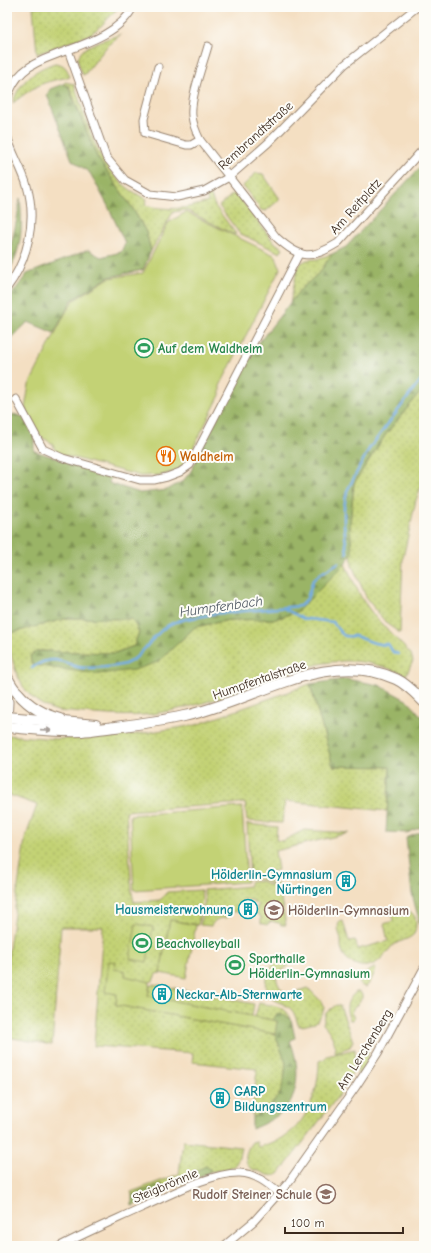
<svg xmlns="http://www.w3.org/2000/svg" width="431" height="1253" font-family="'Comic Neue',sans-serif">
<style>
.grass{fill:url(#grass-dots);stroke:#7f7e4a}
.forest{fill:url(#forest-firs);stroke:#6a6f42}
.pitch{fill:#c3d275;stroke:#7f7e4a}
.lines{fill:none;stroke-linecap:round;stroke-linejoin:round}
.stream{stroke:#74ade4;stroke-width:2.5}
.street-casing{stroke:#988470;stroke-width:9}
.secondary-casing{stroke:#988470;stroke-width:12}
.street{stroke:#fff;stroke-width:7}
.secondary{stroke:#fff;stroke-width:10}
.oneway{fill:#a79f9a}
.labels{text-anchor:middle;stroke-width:4;stroke-linejoin:round;paint-order:stroke}
.street-label{font-size:13px;fill:#3b2a1e;stroke:#fdfcf7}
.leisure-label{font-size:13px;font-weight:bold;fill:#27864d;stroke:#fdfcf7;text-anchor:start}
.food-label{font-size:13px;font-weight:bold;fill:#c56008;stroke:#fdfcf7;text-anchor:start}
.culture-label{font-size:13px;font-weight:bold;fill:#0d838f;stroke:#fdfcf7;text-anchor:end}
.education-label{font-size:13px;font-weight:bold;fill:#785e54;stroke:#fdfcf7;text-anchor:start}
.water-label{font-size:14px;font-style:italic;fill:#4f5863;stroke:#fdfcf7}
</style>
<defs>
<pattern id="grass-dots" width="8" height="8" patternUnits="userSpaceOnUse"><rect width="8" height="8" fill="#c3d275"/><path d="M2 2h.1M6 6h.1" fill="none" stroke="#a8b465" stroke-width="1.8" stroke-linecap="round"/></pattern>
<pattern id="forest-firs" width="22" height="20" patternUnits="userSpaceOnUse"><rect width="22" height="20" fill="#9ab466"/><path d="M5 1l3.5 6h-7zM16 11l3.5 6h-7z" fill="#7f9353"/></pattern>
</defs>
<rect width="100%" height="100%" fill="#fdfcf7"/>
<filter id="ink" filterUnits="userSpaceOnUse"><feTurbulence type="fractalNoise" baseFrequency=".025" numOctaves="2"/><feDisplacementMap in="SourceGraphic" scale="8" xChannelSelector="R" yChannelSelector="G"/><feConvolveMatrix kernelMatrix="1 2 1 2 8 2 1 2 1" color-interpolation-filters="sRGB"/></filter>
<filter id="wash" filterUnits="userSpaceOnUse"><feTurbulence type="fractalNoise" baseFrequency=".012" numOctaves="4" result="noise"/><feDisplacementMap in="SourceGraphic" scale="16" xChannelSelector="R" yChannelSelector="G"/><feGaussianBlur stdDeviation="0.9" result="paint"/><feColorMatrix in="noise" values="0 0 0 0 0 0 0 0 0 0 0 0 0 0 0 0 0 1.4 0 .05"/><feComposite in="paint" operator="in"/></filter>
<g filter="url(#wash)">
<rect width="100%" height="100%" fill="#f4dfc2"/>
<!-- grass -->
<g class="grass">
<polygon points="33,7 119,7 101,26 91,34 37,54"/>
<path d="M 121,34 L 108,45 L 85,74 L 83,75 C 81,70 78,64 78,59 C 80,44 110,39 121,34 Z"/>
<path d="M 55,63 C 64,64 67,68 70,77 C 41,82 36,85 13,103 C 18,83 35,69 55,63 Z"/>
<path d="M 65,82 L 74,84 C 90,129 98,178 147,199 L 145,205 C 168,211 185,209 208,202 L 206,196 L 210,194 L 215,206 L 236,234 L 233,234 L 186,210 L 173,212 L 151,251 L 146,232 L 133,209 L 97,157 L 69,86 L 63,84 Z"/>
<polygon points="256,173 263,174 280,199 266,211 261,210 243,186"/>
<polygon points="235,192 273,241 283,249 280,253 239,233 219,206"/>
<polygon points="332,254 320,272 300,290 290,303 297,270 301,263 307,260 317,259"/>
<polygon points="424,388 424,479 416,500 403,558 400,633 387,624 367,599 352,565 350,524 354,483 386,434"/>
<path d="M 345,564 L 362,599 L 375,617 L 411,654 L 413,661 L 406,675 C 387,667 365,660 344,661 C 309,662 276,679 243,690 C 216,700 187,708 158,713 C 128,719 90,713 58,711 C 30,703 19,686 12,658 C 9,650 7,642 7,634 L 68,618 L 133,619 L 139,632 L 134,646 L 115,653 L 37,651 L 77,671 L 98,674 L 158,662 L 195,627 L 229,620 L 276,619 L 298,611 Z"/>
<polygon points="310,684 333,766 390,766 387,811 285,801 282,823 247,821 245,803 126,811 132,893 134,902 160,900 167,892 201,890 202,900 198,925 170,920 160,973 156,974 153,981 150,982 124,976 114,969 114,964 109,963 117,994 116,1005 275,1034 286,1063 284,1080 280,1094 271,1105 256,1116 252,1117 257,1069 192,1062 193,1053 94,1046 103,927 61,927 52,1045 7,1037 7,962 25,839 37,805 7,794 7,735 56,739 131,735 196,725"/>
<polygon points="247,824 277,827 276,840 283,841 304,830 349,833 275,851 278,870 270,872 271,882 268,883 262,879 250,879"/>
<path d="M 262,881 L 267,885 L 278,884 L 286,925 L 281,925 L 279,923 L 271,921 L 267,925 L 261,923 L 261,917 L 256,913 L 258,904 L 254,903 L 254,901 L 243,899 L 242,903 L 240,903 L 238,912 L 234,911 L 227,918 C 219,918 215,919 211,926 L 200,925 L 205,900 L 203,890 L 250,886 L 250,882 Z"/>
<path d="M 399,909 C 410,909 417,914 416,925 C 416,928 415,931 414,934 C 409,940 398,941 392,946 C 386,953 381,961 372,965 C 359,970 341,960 341,945 C 342,936 336,932 339,922 L 343,921 L 349,941 L 355,940 L 358,949 L 388,941 L 384,924 L 393,921 L 392,913 Z"/>
<path d="M 281,957 L 287,958 L 290,964 L 283,970 L 282,975 L 276,976 C 278,990 285,994 298,997 L 298,991 L 307,988 L 310,990 L 321,1001 L 324,1008 L 322,1015 L 315,1023 L 302,1026 L 299,1026 C 296,1020 295,1013 291,1009 C 285,1003 276,1003 271,998 C 258,985 270,966 281,957 Z"/>
<path d="M 375,968 L 376,969 C 374,974 370,984 366,987 C 350,984 368,970 375,968 Z"/>
<polygon points="154,984 254,1004 252,1016 148,996 150,986"/>
<path d="M 356,992 L 360,992 L 362,995 L 362,998 L 351,1012 L 354,1018 L 352,1020 L 350,1020 C 344,1008 347,1000 356,992 Z"/>
<path d="M 259,1003 C 272,1006 285,1004 291,1019 L 281,1013 L 277,1014 L 273,1020 L 255,1017 Z"/>
<path d="M 336,1005 L 340,1006 L 353,1041 L 350,1047 L 336,1052 L 334,1050 L 336,1049 C 334,1039 330,1031 323,1024 L 326,1013 Z"/>
<path d="M 368,1048 C 369,1058 367,1071 357,1075 C 359,1067 357,1058 361,1050 Z"/>
<path d="M 355,1049 C 356,1066 353,1072 345,1087 L 279,1174 C 271,1178 266,1174 258,1171 C 258,1171 253,1170 252,1169 C 242,1163 246,1150 252,1142 L 256,1141 L 258,1147 C 267,1144 276,1142 284,1137 C 309,1121 319,1089 319,1061 L 324,1059 L 327,1056 Z"/>
<path d="M 183,1141 L 241,1147 C 237,1172 232,1167 210,1172 L 210,1169 L 185,1176 L 184,1183 L 166,1190 L 161,1184 L 132,1195 L 131,1192 L 179,1174 Z"/>
</g>
<!-- forest -->
<g class="forest">
<polygon points="63,84 68,86 97,157 133,209 146,232 151,251 143,270 109,277 72,300 54,333 28,322 7,342 7,301 27,274 88,250 101,257 121,252 125,243 108,206 90,173 72,160 47,95 50,89"/>
<polygon points="424,163 424,388 386,434 354,483 350,524 352,553 345,564 298,611 276,619 229,620 195,627 158,662 134,670 98,674 32,665 30,656 37,651 115,653 134,646 139,632 132,619 68,618 7,634 7,417 14,414 23,417 34,436 34,451 111,475 109,483 140,493 167,490 183,481 191,471 233,385 257,345 300,290 320,272 332,254 346,247"/>
<path d="M 20,198 C 23,226 22,250 7,275 L 7,255 L 10,249 L 17,219 Z"/>
<polygon points="346,679 379,685 408,701 424,719 424,826 407,833 386,832 390,767 333,766 310,684"/>
<polygon points="424,831 424,928 423,929 421,928 412,894 406,838"/>
<path d="M 281,1013 L 291,1019 L 295,1038 L 290,1041 C 299,1061 301,1093 284,1110 C 275,1119 263,1124 252,1129 L 252,1117 L 256,1116 L 271,1105 L 280,1094 L 284,1080 L 286,1063 L 275,1034 L 277,1021 L 273,1020 L 277,1014 Z"/>
<polygon points="206,1166 210,1169 210,1172 184,1183 185,1176"/>
<polygon points="161,1184 166,1190 132,1206 132,1195"/>
</g>
<!-- pitch -->
<g class="pitch">
<polygon points="186,212 276,256 280,269 220,386 220,395 184,466 177,471 162,475 140,476 56,453 53,444 40,436 25,408 29,385 67,310 74,300 109,278 143,273 168,223"/>
<polygon points="242,807 247,882 134,890 130,815"/>
<polygon points="170,920 196,925 186,978 160,973"/>
<polygon points="136,924 153,927 147,962 130,959"/>
<polygon points="109,961 116,962 114,969 125,971 125,976 150,982 148,996 277,1021 275,1034 116,1005 117,994 105,992"/>
</g>
<g class="lines">
<!-- stream -->
<g class="stream">
<polyline points="347,554 344,524 344,507 347,491 369,449 424,376"/>
<path d="M 283,608 L 306,620 L 308,619 L 333,622 C 336,627 340,634 345,636 C 349,637 354,635 358,637 C 368,640 377,646 388,644 L 393,652 L 398,654"/>
<path d="M 32,668 C 40,662 50,658 60,661 C 66,662 72,666 78,667 C 85,669 113,667 121,665 C 141,661 150,637 167,626 C 181,617 196,619 211,614 L 300,606 L 307,599 L 313,580 L 320,574 L 338,563"/>
</g>
</g>
</g>
<g filter="url(#ink)">
<g class="lines">
<!-- street casing -->
<g class="street-casing">
<g id="street">
<path d="M 208,46 C 203,64 190,98 192,116 C 193,125 196,132 200,140 L 277,238 C 301,259 310,260 338,243 L 424,148"/>
<polyline points="68,50 106,157 125,180 150,194 177,197 204,191 229,177 268,143 344,65 417,7"/>
<polyline points="158,67 144,119 145,133 186,145 191,145 200,140"/>
<path d="M 7,99 C 10,89 15,79 23,72 C 31,64 44,59 55,55 C 81,45 120,34 133,7"/>
<path d="M 7,135 C 11,152 22,168 27,186 C 37,220 28,260 7,288"/>
<polyline points="16,399 43,449 63,458 140,480 154,480 167,477 180,472 190,465 299,254"/>
<polyline points="7,688 9,702 8,721"/>
<path d="M 60,1246 C 87,1232 115,1220 143,1207 C 168,1196 212,1172 240,1173 C 256,1174 267,1183 279,1193"/>
<polyline points="224,1246 254,1221 288,1183 355,1088 378,1053 424,968"/>
</g>
</g>
<!-- secondary casing -->
<g class="secondary-casing">
<g id="secondary">
<path d="M 7,677 C 10,683 13,689 18,693 C 29,706 45,715 61,719"/>
<polyline points="7,717 96,725"/>
<path d="M 7,727 C 32,729 57,732 82,731 C 93,730 105,728 115,727 C 139,724 161,721 184,716 C 252,702 327,647 396,679 C 407,684 416,694 424,702"/>
</g>
</g>
<!-- street -->
<use href="#street" class="street"/>
<!-- secondary -->
<use href="#secondary" class="secondary"/>
</g>
<!-- one-way arrows -->
<defs><path id="oneway-solid" d="M-6-.8H1V-3.2L6.5 0L1 3.2V.8H-6Z"/></defs>
<use class="oneway" href="#oneway-solid" transform="translate(46 730) rotate(4)"/>
</g>
<!-- icons -->
<defs>
<g id="stadium-ring" transform="scale(1)"><circle r="9.5" fill="#fdfcf7" stroke="#2e9e5b" stroke-width="1.5"/><path d="M0-5a6.5 5 0 1 0 0 10a6.5 5 0 1 0 0-10ZM-3.5-1.8h7v3.6h-7Z" fill="#2e9e5b"/></g>
<g id="restaurant-ring" transform="scale(1)"><circle r="9.5" fill="#fdfcf7" stroke="#e8710a" stroke-width="1.5"/><path d="M-5-6h1v4h1v-4h1v4h1v-4h1v5L-1.5 .5V6h-2V.5L-5-1ZM5-6V6H3V1.5H1.5Q1.5-4 5-6Z" fill="#e8710a"/></g>
<g id="building-ring" transform="scale(1)"><circle r="9.5" fill="#fdfcf7" stroke="#0f9aa8" stroke-width="1.5"/><path d="M-4-6H4V6H1V3H-1V6H-4ZM-2.5-4.3h1.7v1.8h-1.7ZM.8-4.3h1.7v1.8H.8ZM-2.5-1h1.7V.8h-1.7ZM.8-1h1.7V.8H.8Z" fill="#0f9aa8"/></g>
<g id="school-ring" transform="scale(1)"><circle r="9.5" fill="#fdfcf7" stroke="#8d6e63" stroke-width="1.5"/><path d="M0-5L7-2L0 1L-7-2ZM-4 1L0 2.5L4 1V4Q0 6-4 4Z" fill="#8d6e63"/></g>
</defs>
<g fill-rule="evenodd">
<use href="#stadium-ring" x="144" y="348"/>
<use href="#restaurant-ring" x="166" y="456"/>
<use href="#building-ring" x="346" y="881"/>
<use href="#building-ring" x="248" y="909"/>
<use href="#school-ring" x="274" y="910"/>
<use href="#stadium-ring" x="142" y="943"/>
<use href="#stadium-ring" x="235" y="965"/>
<use href="#building-ring" x="162" y="994"/>
<use href="#building-ring" x="220" y="1098"/>
<use href="#school-ring" x="326" y="1194"/>
</g>
<g class="labels">
<!-- street labels -->
<g class="street-label">
<text transform="translate(255 135) rotate(-42)" y="5">Rembrandtstraße</text>
<text transform="translate(355 206) rotate(-48)" y="5">Am Reitplatz</text>
<text transform="translate(259 679) rotate(-19)" y="5">Humpfentalstraße</text>
<text transform="translate(364 1049) rotate(-58)" y="5">Am Lerchenberg</text>
<text transform="translate(165 1185) rotate(-23)" y="5">Steigbrönnle</text>
</g>
<!-- leisure labels -->
<g class="leisure-label">
<text x="158" y="353">Auf dem Waldheim</text>
<text x="156" y="948">Beachvolleyball</text>
<text x="249" y="963">Sporthalle<tspan x="249" dy="15">Hölderlin-Gymnasium</tspan></text>
</g>
<!-- food labels -->
<g class="food-label">
<text x="180" y="461">Waldheim</text>
</g>
<!-- culture labels -->
<g class="culture-label">
<text x="332" y="879">Hölderlin-Gymnasium<tspan x="332" dy="15">Nürtingen</tspan></text>
<text x="234" y="914">Hausmeisterwohnung</text>
<text x="176" y="999" text-anchor="start">Neckar-Alb-Sternwarte</text>
<text x="234" y="1096" text-anchor="start">GARP<tspan x="234" dy="15">Bildungszentrum</tspan></text>
</g>
<!-- education labels -->
<g class="education-label">
<text x="288" y="915">Hölderlin-Gymnasium</text>
<text x="312" y="1199" text-anchor="end">Rudolf Steiner Schule</text>
</g>
<!-- water labels -->
<g class="water-label">
<text transform="translate(221 606) rotate(-8)" y="5">Humpfenbach</text>
</g>
</g>
<!-- margin -->
<rect width="431" height="1253" fill="none" stroke="#fdfcf7" stroke-width="24"/>
<!-- scale -->
<path d="M285 1227v6h118v-6" fill="none" stroke="#3b2a1e" stroke-width="2"/>
<text x="291" y="1227" font-size="12" fill="#3b2a1e" stroke="#fdfcf7" stroke-width="3" paint-order="stroke">100 m</text>
</svg>
